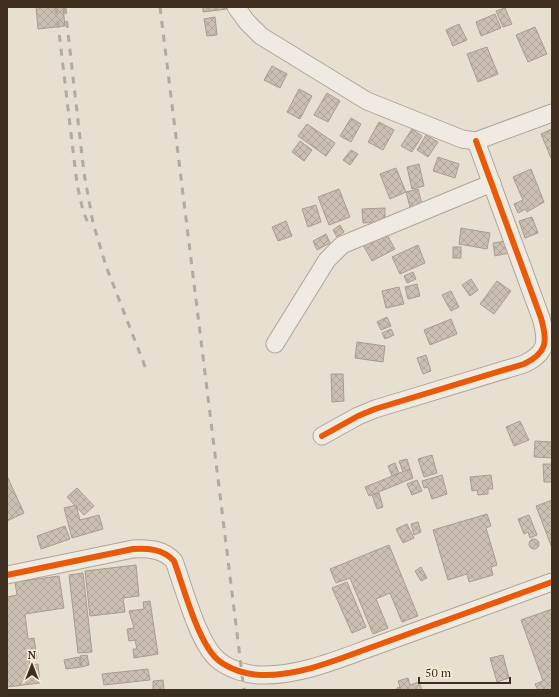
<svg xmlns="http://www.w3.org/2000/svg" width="559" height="697" font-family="'PT Serif',serif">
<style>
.building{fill:url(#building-cross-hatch);stroke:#a89c90}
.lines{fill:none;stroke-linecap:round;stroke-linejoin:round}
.minor-casing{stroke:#ada599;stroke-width:19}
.minor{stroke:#efebe3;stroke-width:17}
.rail{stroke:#afaaa2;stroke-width:3;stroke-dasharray:7 7;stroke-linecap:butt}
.cycleway-casing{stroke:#f7eed8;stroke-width:8}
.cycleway{stroke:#e8590c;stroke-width:6}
</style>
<defs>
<pattern id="building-cross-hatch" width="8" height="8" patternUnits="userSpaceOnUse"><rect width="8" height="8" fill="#cbbfb2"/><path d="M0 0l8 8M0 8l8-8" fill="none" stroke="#afa499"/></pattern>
</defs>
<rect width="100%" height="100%" fill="#e7e0d1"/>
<!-- building -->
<g class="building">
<polygon points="36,7 63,7 65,26 38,29"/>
<polygon points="203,7 226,7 227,9 203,12"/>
<polygon points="505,8 512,24 503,27 496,11"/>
<polygon points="495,14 501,28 481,36 476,22"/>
<polygon points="215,17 217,35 207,36 204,19"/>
<polygon points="459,24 467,40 453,46 446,30"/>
<polygon points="535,27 547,54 528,62 516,35"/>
<polygon points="487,47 498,74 478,82 467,54"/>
<polygon points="272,66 287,74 280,88 264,80"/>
<polygon points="299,89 312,96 300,119 287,112"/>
<polygon points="327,93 340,101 328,122 314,115"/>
<polygon points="351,118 361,124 351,142 340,136"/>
<polygon points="379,122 394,130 383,150 368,142"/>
<polygon points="307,124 335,143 326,156 298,136"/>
<polygon points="412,129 422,136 412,152 401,146"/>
<polygon points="552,129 552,157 551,158 541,134"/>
<polygon points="426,135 438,142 428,157 417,150"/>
<polygon points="300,141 312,150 304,161 292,152"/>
<polygon points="351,150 358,154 350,165 343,160"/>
<polygon points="438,157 459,164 455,178 433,171"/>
<polygon points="419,164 424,186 412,189 407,167"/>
<polygon points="396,168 406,192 390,199 380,174"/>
<polygon points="531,169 544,202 527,212 526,209 518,213 514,204 523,200 513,177"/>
<polygon points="339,189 350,217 329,225 318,197"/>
<polygon points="418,189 422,204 410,207 406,192"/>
<polygon points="316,205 321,222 308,227 302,209"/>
<polygon points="385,208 385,222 363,223 362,209"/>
<polygon points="532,217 538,233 525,238 519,221"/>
<polygon points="286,221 292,236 278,241 272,227"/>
<polygon points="340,225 344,232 337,237 333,230"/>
<polygon points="461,228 490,233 487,249 459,244"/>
<polygon points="386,233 395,249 372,261 363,245"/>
<polygon points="326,234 330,243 317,250 313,241"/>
<polygon points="507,241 509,253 495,256 493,243"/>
<polygon points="418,245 425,263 400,274 392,257"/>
<rect x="453" y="247" width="8" height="11"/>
<polygon points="413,272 416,279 407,283 404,276"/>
<polygon points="471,279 478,290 470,296 462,285"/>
<polygon points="497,281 511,291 494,314 480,304"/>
<polygon points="417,284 420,296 408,299 405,287"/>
<polygon points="399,287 404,304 386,308 382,291"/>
<polygon points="451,291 459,307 451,311 442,295"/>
<polygon points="387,317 391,326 381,330 377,322"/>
<polygon points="451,319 457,334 430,345 424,330"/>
<polygon points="391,329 394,335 385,339 382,333"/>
<polygon points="357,342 385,346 383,362 355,358"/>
<polygon points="426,355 431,371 423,374 417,358"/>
<polygon points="331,374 343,374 344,401 332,402"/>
<polygon points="520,421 529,440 514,446 506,427"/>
<polygon points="535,441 552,442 552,458 534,457"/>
<polygon points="432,455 437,473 424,477 418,459"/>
<polygon points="407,459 410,469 403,472 399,461"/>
<polygon points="395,463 399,473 392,476 388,466"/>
<polygon points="543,464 552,464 552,482 544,482"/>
<polygon points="410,469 413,478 369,496 365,487"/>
<polygon points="442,475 447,494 432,499 428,487 424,488 422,481"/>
<polygon points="491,475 493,489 488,489 488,494 478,495 477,490 472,491 470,477"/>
<polygon points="7,476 24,513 7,521"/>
<polygon points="417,480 422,491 412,495 407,484"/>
<polygon points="77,488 94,506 84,515 67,497"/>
<polygon points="379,493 383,507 377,509 372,495"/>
<polygon points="552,500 552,548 536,506"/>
<polygon points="76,505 80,520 99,515 103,529 72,538 64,508"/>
<polygon points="487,514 491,526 486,528 497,565 491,567 493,575 469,582 467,574 448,580 433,530"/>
<polygon points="529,515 537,535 530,538 528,532 524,534 518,519"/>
<polygon points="418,522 421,532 414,535 411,524"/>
<polygon points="407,524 414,538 403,543 396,529"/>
<polygon points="65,526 70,539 41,549 37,536"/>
<circle cx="534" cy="544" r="5"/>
<polygon points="389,545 418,616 402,622 390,593 376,599 388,628 373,634 350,578 336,583 330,569"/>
<polygon points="136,565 139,596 123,598 125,612 90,616 85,571"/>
<polygon points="421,567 427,578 421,581 415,571"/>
<polygon points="83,573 92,652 78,653 69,575"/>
<polygon points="59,576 64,608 25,614 28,639 34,638 37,659 29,660 30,665 38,664 40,683 7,687 7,597 17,595 15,582"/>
<polygon points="347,582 366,627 352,633 332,588"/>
<polygon points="150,601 158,654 134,658 133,649 137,649 135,640 129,641 127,629 134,628 129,611 144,609 143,602"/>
<polygon points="552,609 552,689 538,690 535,684 543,681 521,620"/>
<polygon points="87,655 89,665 82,667 80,656"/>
<polygon points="503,655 509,678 497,682 490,658"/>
<polygon points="79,657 81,667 66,669 64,660"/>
<polygon points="148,669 150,680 104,685 102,674"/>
<polygon points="408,678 410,685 419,682 422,690 397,690 397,688 400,687 398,681"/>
<polygon points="163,680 164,690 153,690 153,681"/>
</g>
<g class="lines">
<!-- minor casing -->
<g class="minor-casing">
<g id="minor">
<polyline points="236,7 247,22 261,36 367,101 462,139 476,141 552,113"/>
<polyline points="275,344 327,260 342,245 492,183"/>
<path d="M 322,436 L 358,416 L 375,409 L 524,364 C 547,353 548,342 541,318 L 476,141"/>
<path d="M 7,575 L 133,549 C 148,548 163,549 174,561 C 184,588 198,643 218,660 C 229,669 247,675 261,675 C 300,676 339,659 375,646 C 434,625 493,603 552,582"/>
</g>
</g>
<!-- minor -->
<use href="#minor" class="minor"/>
<!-- rail -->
<g class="rail">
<polyline points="56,7 77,184 83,211 90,228"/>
<polyline points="65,7 84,173 93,223 106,266 146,369"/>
<polyline points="160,7 244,690"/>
</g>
<!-- cycleway casing -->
<g class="cycleway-casing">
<g id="cycleway">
<path d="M 322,436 L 358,416 L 375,409 L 524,364 C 547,353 548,342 541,318 L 476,141"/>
<path d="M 7,575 L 133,549 C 148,548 163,549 174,561 C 184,588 198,643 218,660 C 229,669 247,675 261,675 C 300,676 339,659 375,646 C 434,625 493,603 552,582"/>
</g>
</g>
<!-- cycleway -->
<use href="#cycleway" class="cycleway"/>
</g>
<!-- border -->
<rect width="559" height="697" fill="none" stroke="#3d2e20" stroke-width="16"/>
<!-- north arrow -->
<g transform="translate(32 665)" stroke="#f7eed8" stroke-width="3" paint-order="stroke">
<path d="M0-3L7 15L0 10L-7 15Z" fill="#3d2e20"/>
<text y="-6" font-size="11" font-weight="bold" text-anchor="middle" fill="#3d2e20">N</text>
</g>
<!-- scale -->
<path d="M419 677v6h91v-6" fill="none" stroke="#3d2e20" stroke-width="2"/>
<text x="425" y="677" font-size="12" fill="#3d2e20" stroke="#f7eed8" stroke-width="3" paint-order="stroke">50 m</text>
</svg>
